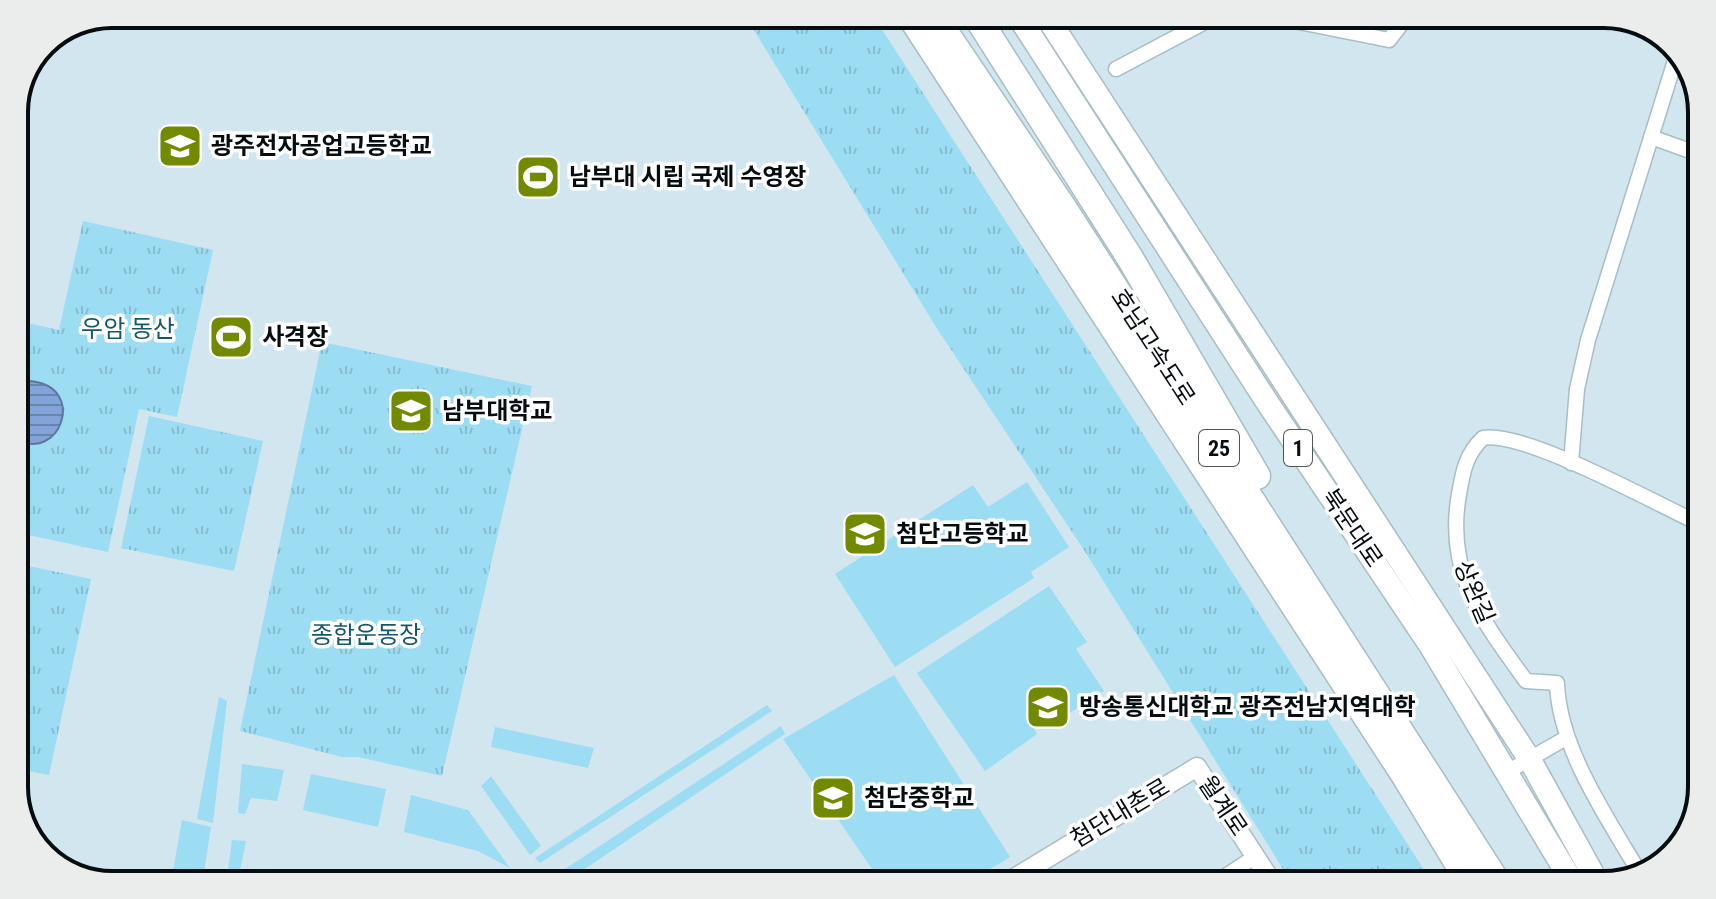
<svg xmlns="http://www.w3.org/2000/svg" width="1716" height="899" font-family="'Roboto Condensed','Noto Sans KR',sans-serif">
<style>
.grass{fill:#9cddf3}
.park{fill:url(#park-tufts)}
.water{fill:url(#water-rules);stroke:#5e779d;stroke-width:2}
.lines{fill:none;stroke-linecap:round;stroke-linejoin:round}
.minor-casing{stroke:#a8bdc4;stroke-width:17}
.tertiary-casing{stroke:#a8bdc4;stroke-width:21}
.primary-casing{stroke:#a8bdc4;stroke-width:25}
.motorway-casing{stroke:#a8bdc4;stroke-width:29}
.minor{stroke:#fff;stroke-width:14}
.tertiary{stroke:#fff;stroke-width:18}
.primary{stroke:#fff;stroke-width:22}
.motorway{stroke:#fff;stroke-width:26}
.labels{text-anchor:middle;stroke-width:7;stroke-linejoin:round;paint-order:stroke}
.shield{fill:#fff;stroke:#515658;stroke-width:2}
.shield-label{font-size:22px;font-weight:bold;fill:#060d10}
.poi-label{font-size:24px;font-weight:bold;fill:#060d10;stroke:#fff;text-anchor:start}
.park-label{font-size:24px;fill:#145769;stroke:#fff}
.street-label{font-size:24px;fill:#060d10;stroke:#fff}
.rim{fill:none;stroke:#060d10;stroke-width:4}
</style>
<defs>
<pattern id="park-tufts" width="24" height="20" patternUnits="userSpaceOnUse" patternTransform="scale(2)"><rect width="24" height="20" fill="#9cddf3"/><path d="M3 7l-1-3M5 7V3M7 7l1-3M15 17l-1-3M17 17v-4M19 17l1-3" fill="none" stroke="#85bccf"/></pattern>
<pattern id="water-rules" width="6" height="5" patternUnits="userSpaceOnUse" patternTransform="scale(2)"><rect width="6" height="5" fill="#83a4d9"/><path d="M0 2.5h6" fill="none" stroke="#6984af"/></pattern>
</defs>
<rect width="100%" height="100%" fill="#d1e6ee"/>
<!-- grass -->
<g class="grass">
<polygon points="1027,482 1069,547 1031,572 1034,578 895,667 835,574 973,485 988,507"/>
<polygon points="1049,586 1087,642 1076,649 1104,691 1065,716 1062,711 1034,729 1037,734 985,771 917,673"/>
<polygon points="894,675 1010,857 964,885 883,885 783,739"/>
<polygon points="219,697 227,701 213,823 197,819"/>
<polygon points="767,705 772,711 540,863 535,858"/>
<polygon points="781,726 785,734 561,885 554,885 556,875"/>
<polygon points="495,727 594,748 588,768 491,747"/>
<polygon points="242,764 284,770 277,801 251,798 245,814 238,813"/>
<polygon points="311,774 386,789 378,827 303,810"/>
<polygon points="491,776 541,846 530,855 481,786"/>
<polygon points="411,795 468,810 510,868 478,851 404,832"/>
<polygon points="182,820 211,827 202,885 171,882"/>
<polygon points="232,840 246,841 237,885 226,885"/>
</g>
<!-- park -->
<g class="park">
<polygon points="744,14 872,14 1434,885 1293,885 1084,550 936,327"/>
<polygon points="83,221 213,250 177,417 139,409 108,552 14,532 14,320 59,330"/>
<polygon points="322,342 532,386 442,776 358,757 342,757 240,731"/>
<polygon points="149,416 263,441 234,571 121,548"/>
<polygon points="14,563 91,579 49,775 14,768"/>
</g>
<!-- water -->
<path class="water" d="M 29,381 C 89,385 60,466 14,438 L 14,387 Z"/>
<g class="lines">
<!-- minor casing -->
<g class="minor-casing">
<g id="minor">
<polyline points="1259,14 1389,40 1409,14"/>
<polyline points="1116,69 1220,14"/>
<polyline points="1651,137 1701,155"/>
<polyline points="1571,463 1577,389 1588,340 1678,51"/>
<polyline points="1507,772 1566,738"/>
<path d="M 1641,875 C 1608,819 1559,749 1557,683 L 1526,681 C 1482,620 1445,573 1459,494 C 1463,471 1466,454 1483,438 C 1523,430 1653,502 1696,522"/>
<polyline points="1212,885 1256,856"/>
</g>
</g>
<!-- tertiary casing -->
<g class="tertiary-casing">
<polyline id="tertiary" points="1003,885 1197,767 1274,885"/>
</g>
<!-- primary casing -->
<g class="primary-casing">
<g id="primary">
<polyline points="1017,14 1267,402 1430,645 1574,885"/>
<polyline points="1045,14 1530,760 1599,885"/>
</g>
</g>
<!-- motorway casing -->
<g class="motorway-casing">
<g id="motorway">
<polyline points="909,14 1405,776 1471,885"/>
<polyline points="933,14 1064,209 1499,885"/>
<polyline points="975,14 1130,258 1257,476"/>
</g>
</g>
<!-- minor -->
<use href="#minor" class="minor"/>
<!-- tertiary -->
<use href="#tertiary" class="tertiary"/>
<!-- primary -->
<use href="#primary" class="primary"/>
<!-- motorway -->
<use href="#motorway" class="motorway"/>
</g>
<!-- icons -->
<defs>
<g id="school-square" transform="scale(2.3)"><rect x="-9" y="-9" width="18" height="18" rx="4" fill="#718a00" stroke="#fff"/><path d="M0-5L7-2L0 1L-7-2ZM-4 1L0 2.5L4 1V4Q0 6-4 4Z" fill="#fff"/></g>
<g id="stadium-square" transform="scale(2.3)"><rect x="-9" y="-9" width="18" height="18" rx="4" fill="#718a00" stroke="#fff"/><path d="M0-5a6.5 5 0 1 0 0 10a6.5 5 0 1 0 0-10ZM-3.5-1.8h7v3.6h-7Z" fill="#fff"/></g>
<g id="university-square" transform="scale(2.3)"><rect x="-9" y="-9" width="18" height="18" rx="4" fill="#718a00" stroke="#fff"/><path d="M0-5L7-2L0 1L-7-2ZM-4 1L0 2.5L4 1V4Q0 6-4 4Z" fill="#fff"/></g>
</defs>
<g fill-rule="evenodd">
<use href="#school-square" x="180" y="146"/>
<use href="#stadium-square" x="538" y="177"/>
<use href="#stadium-square" x="231" y="337"/>
<use href="#university-square" x="411" y="411"/>
<use href="#school-square" x="865" y="534"/>
<use href="#university-square" x="1048" y="707"/>
<use href="#school-square" x="833" y="798"/>
</g>
<g class="labels">
<!-- shield labels -->
<g class="shield">
<rect x="1199" y="430" width="40" height="36" rx="6"/>
<rect x="1284" y="430" width="28" height="36" rx="6"/>
</g>
<g class="shield-label">
<text x="1219" y="456">25</text>
<text x="1298" y="456">1</text>
</g>
<!-- poi labels -->
<g class="poi-label">
<text x="211" y="154">광주전자공업고등학교</text>
<text x="569" y="185">남부대 시립 국제 수영장</text>
<text x="262" y="345">사격장</text>
<text x="442" y="419">남부대학교</text>
<text x="896" y="542">첨단고등학교</text>
<text x="1079" y="715">방송통신대학교 광주전남지역대학</text>
<text x="864" y="806">첨단중학교</text>
</g>
<!-- park labels -->
<g class="park-label">
<text x="128" y="337">우암 동산</text>
<text x="366" y="643">종합운동장</text>
</g>
<!-- street labels -->
<g class="street-label">
<text transform="translate(1153 347) rotate(57)" y="8">호남고속도로</text>
<text transform="translate(1352 528) rotate(56)" y="8">북문대로</text>
<text transform="translate(1474 592) rotate(67)" y="8">상완길</text>
<text transform="translate(1223 806) rotate(56)" y="8">월계로</text>
<text transform="translate(1120 813) rotate(-31)" y="8">첨단내촌로</text>
</g>
</g>
<!-- crop -->
<path d="M0 0H1716V899H0ZM112 28H1604A84 84 0 0 1 1688 112V787A84 84 0 0 1 1604 871H112A84 84 0 0 1 28 787V112A84 84 0 0 1 112 28Z" fill="#ebecec" fill-rule="evenodd"/>
<path class="rim" d="M112 28H1604A84 84 0 0 1 1688 112V787A84 84 0 0 1 1604 871H112A84 84 0 0 1 28 787V112A84 84 0 0 1 112 28Z"/>
</svg>
